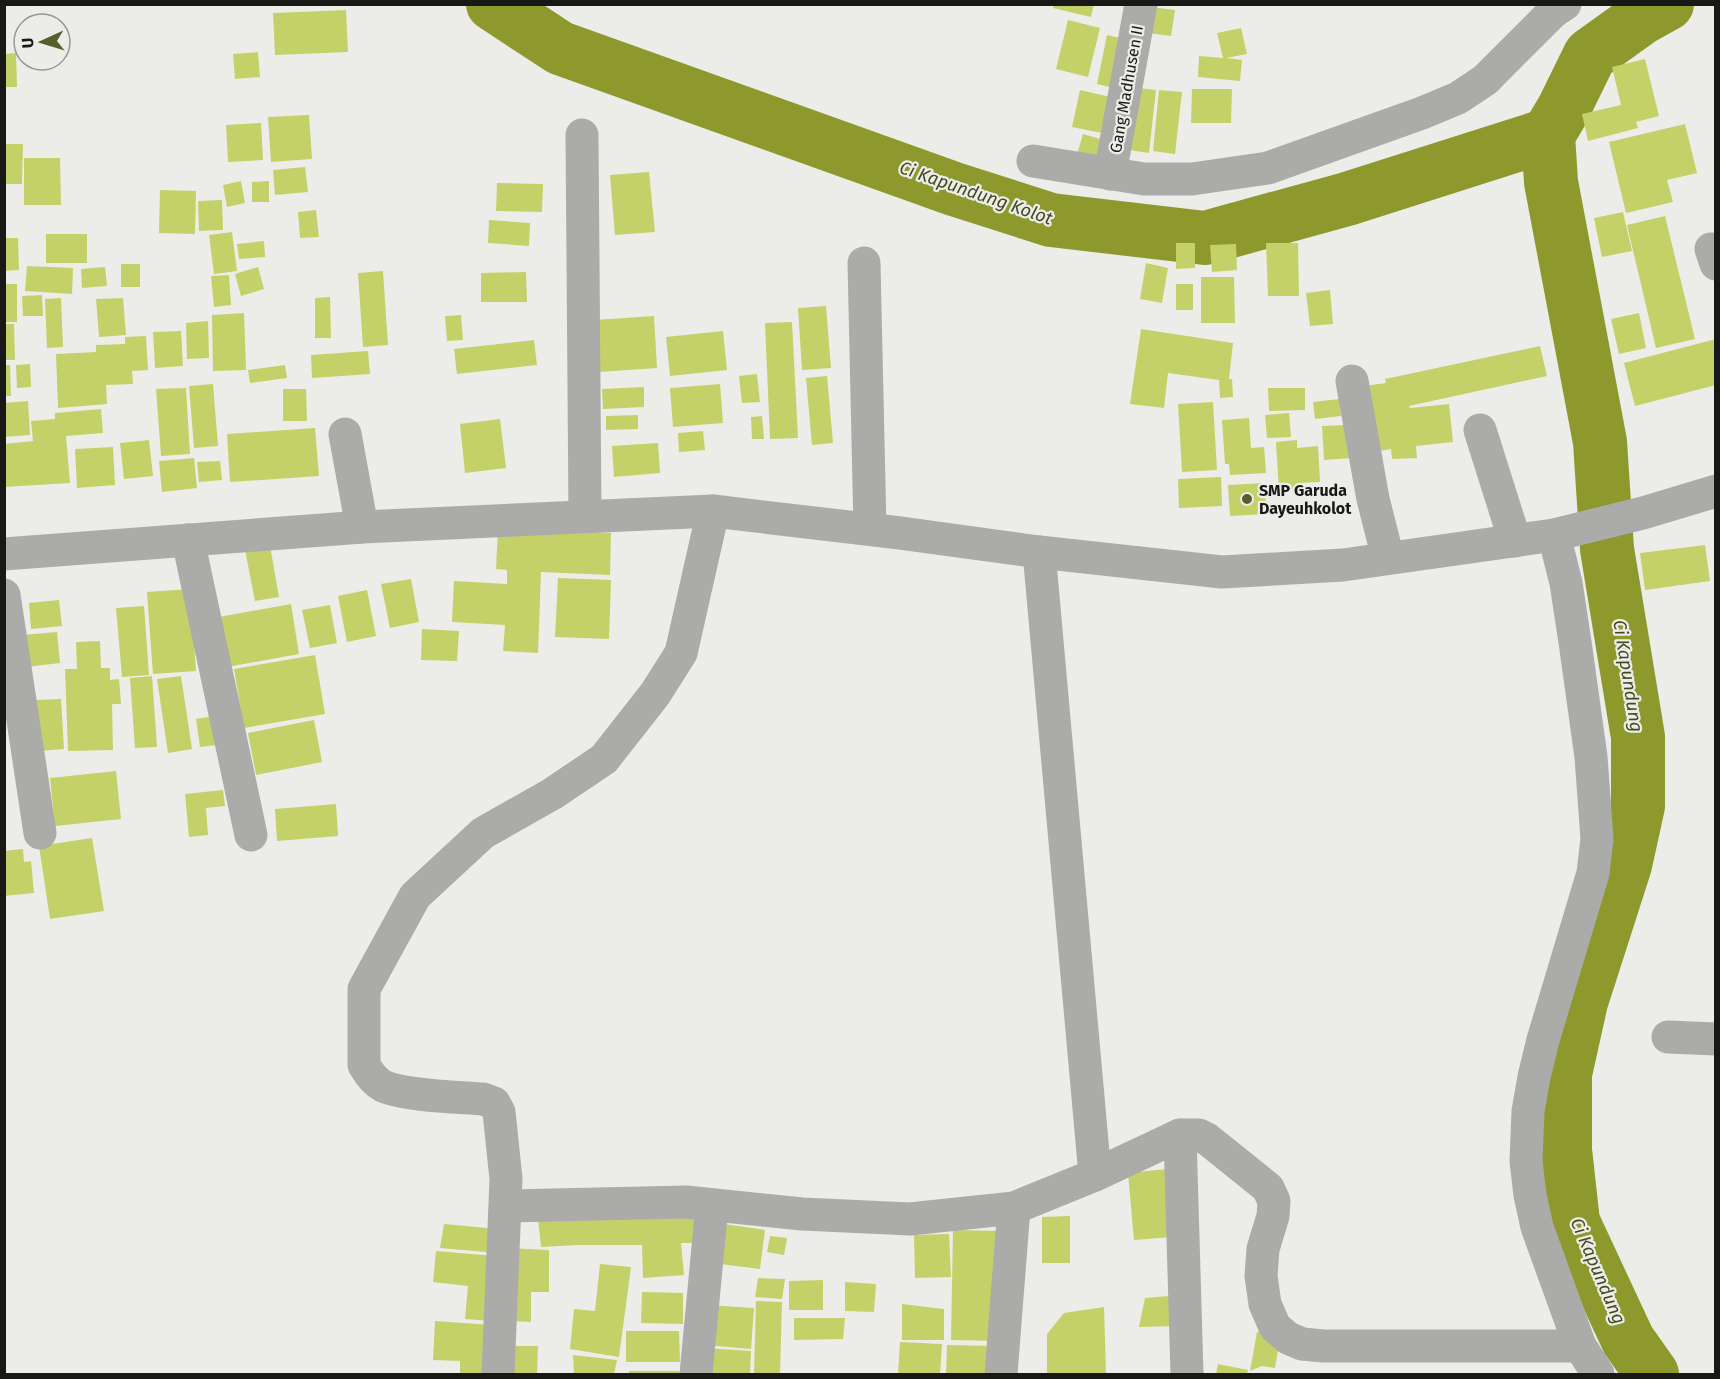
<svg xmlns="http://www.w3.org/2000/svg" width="1720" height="1379" font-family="'Fira Sans',sans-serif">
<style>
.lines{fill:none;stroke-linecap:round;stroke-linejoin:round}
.river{stroke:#8e992d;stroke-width:54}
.building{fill:#c4d169}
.minor{stroke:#ababa9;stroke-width:33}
.poi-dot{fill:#585e2c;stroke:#ecede9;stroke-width:2}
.labels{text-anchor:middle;stroke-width:4.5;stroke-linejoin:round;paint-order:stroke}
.street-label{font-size:16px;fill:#181817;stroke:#ecede9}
.poi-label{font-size:16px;font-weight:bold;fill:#181817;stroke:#ecede9;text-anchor:start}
.water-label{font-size:18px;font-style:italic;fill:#44491f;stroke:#ecede9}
</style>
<rect width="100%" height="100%" fill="#ecede9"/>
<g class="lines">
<!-- river -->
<g class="river">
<polyline points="493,4 560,48 954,189 1051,220 1205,238 1347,199 1548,135"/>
<polyline points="1652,1374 1628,1340 1573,1222 1565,1150 1565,1074 1581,1002 1625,865 1638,806 1638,737 1607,549 1600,442 1551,182 1548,135 1564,108 1590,55 1640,19 1667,4"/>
</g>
</g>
<!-- building -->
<g class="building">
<polygon points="1054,4 1094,4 1091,17 1053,8"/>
<polygon points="1144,6 1175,10 1171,36 1140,32"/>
<polygon points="346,10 348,52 275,55 273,13"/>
<polygon points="1068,20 1100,28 1088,77 1056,69"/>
<polygon points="1241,28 1247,54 1226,58 1242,60 1240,81 1198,77 1199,56 1223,58 1217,33"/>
<polygon points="1107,35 1133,41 1122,90 1097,84"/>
<polygon points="258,52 260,77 235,79 233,54"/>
<polygon points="16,53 17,87 4,87 4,54"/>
<polygon points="1645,59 1659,116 1636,122 1638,128 1588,141 1582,114 1621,105 1612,67"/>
<polygon points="1129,87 1156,90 1149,153 1122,149"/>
<polygon points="1192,89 1232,89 1231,123 1191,123"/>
<polygon points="1080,90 1115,98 1107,134 1072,127"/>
<polygon points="1159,90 1182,92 1175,154 1153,151"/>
<polygon points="309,115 312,159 271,162 268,117"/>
<polygon points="261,123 263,160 228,162 226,125"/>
<polygon points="1685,124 1697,173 1667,180 1673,202 1626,213 1609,142"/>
<polygon points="1083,134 1107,141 1102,161 1077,154"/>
<polygon points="4,144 23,144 22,184 4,184"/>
<polygon points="24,158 60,158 61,205 24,205"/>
<polygon points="305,167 308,192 275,195 273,170"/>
<polygon points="649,172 655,232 615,235 610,175"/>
<polygon points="241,181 245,203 227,207 223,185"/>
<polygon points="269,181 269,202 252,202 252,182"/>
<polygon points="497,183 543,184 542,212 496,211"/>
<polygon points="160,190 196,191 195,234 159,233"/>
<polygon points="222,200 223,230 199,231 198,201"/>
<polygon points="316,210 319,237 300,238 298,212"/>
<polygon points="1623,212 1632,251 1602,257 1594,218"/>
<polygon points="1665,216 1695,339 1656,348 1627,225"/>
<polygon points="489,220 530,223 529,246 488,243"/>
<polygon points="232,232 237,271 214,274 209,235"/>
<rect x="46" y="234" width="41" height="29"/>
<polygon points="4,238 18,238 19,270 4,271"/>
<polygon points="264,241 265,257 239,259 237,244"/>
<polygon points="1176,243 1195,243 1195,268 1176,269"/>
<polygon points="1266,243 1298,243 1299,296 1268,296"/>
<polygon points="1236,244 1237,270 1212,272 1210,245"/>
<polygon points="1146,263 1168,268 1162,303 1140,299"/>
<rect x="121" y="264" width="19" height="23"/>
<polygon points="27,266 73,268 72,294 25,291"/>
<polygon points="105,267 107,286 82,288 81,269"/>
<polygon points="258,267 264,289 241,296 235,274"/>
<polygon points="383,271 388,345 363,347 358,273"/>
<polygon points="526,272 527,302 481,302 481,273"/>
<polygon points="229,275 231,305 214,307 211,276"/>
<polygon points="1201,277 1234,277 1235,323 1201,323"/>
<rect x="4" y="284" width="13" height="38"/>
<rect x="1176" y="284" width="17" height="26"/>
<polygon points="1330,290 1333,324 1310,326 1306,293"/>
<polygon points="42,295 43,316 23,316 22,296"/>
<polygon points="330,297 331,338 315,338 315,298"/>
<polygon points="61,298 63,347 47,348 45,299"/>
<polygon points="123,298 126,335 99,337 96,299"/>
<polygon points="826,306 831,368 802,370 798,308"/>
<polygon points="244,313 246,370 213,371 212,315"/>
<polygon points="1639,313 1646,348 1619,354 1611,319"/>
<polygon points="461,315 463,340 447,341 445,316"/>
<polygon points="654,316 657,368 599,372 595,320"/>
<polygon points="208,321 209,358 187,359 186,323"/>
<polygon points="792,322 798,438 770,439 765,323"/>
<polygon points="4,324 14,324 15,360 4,360"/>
<polygon points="1141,329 1233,343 1229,379 1232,379 1233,397 1220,398 1219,380 1168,373 1164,408 1130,404"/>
<polygon points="181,331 183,366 155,368 153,332"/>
<polygon points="723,331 727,370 670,376 666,337"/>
<polygon points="146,336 148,370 132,371 133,384 106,385 107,404 58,408 56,354 96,352 96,345 125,344 125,337"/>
<polygon points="1716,339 1716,385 1635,406 1624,363"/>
<polygon points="534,340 537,365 457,374 454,349"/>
<polygon points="1540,346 1547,376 1409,406 1410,408 1449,404 1453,442 1416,446 1417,458 1392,459 1391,449 1373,452 1364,386 1386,383 1385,379"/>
<polygon points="368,351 370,374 312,378 311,355"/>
<polygon points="30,364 31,387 17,388 16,365"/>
<polygon points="4,365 10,365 11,396 4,396"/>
<polygon points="285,365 287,378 250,383 248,370"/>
<polygon points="757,374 760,402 742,403 739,376"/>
<polygon points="827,376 833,443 812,445 806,378"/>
<polygon points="213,384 218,446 194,448 189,386"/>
<polygon points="720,384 723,423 673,427 670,388"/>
<polygon points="644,387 644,407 603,409 602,389"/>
<polygon points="186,388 190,454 161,456 156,389"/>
<polygon points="1268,388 1305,388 1305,410 1269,411"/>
<polygon points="283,389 306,389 307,421 283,421"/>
<polygon points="1339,399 1341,416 1315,419 1313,402"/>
<polygon points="28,401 30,435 4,437 4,403"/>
<polygon points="1213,402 1217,470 1182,472 1178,404"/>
<polygon points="101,409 103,433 66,436 70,483 4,487 4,444 33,441 31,421 55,419 55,413"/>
<polygon points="1289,413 1291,437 1267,438 1265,415"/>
<polygon points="638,415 638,429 606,430 606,416"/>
<polygon points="762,416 764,439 752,439 751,417"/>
<polygon points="1249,418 1251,448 1264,447 1266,473 1230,475 1229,464 1225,464 1222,420"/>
<polygon points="500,419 506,468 465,473 460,424"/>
<polygon points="1350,425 1352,458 1324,460 1322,426"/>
<polygon points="315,428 319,476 230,482 227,434"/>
<polygon points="703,431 705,450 679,452 678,433"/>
<polygon points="149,440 153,476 124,479 120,443"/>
<polygon points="1297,440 1297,448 1318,446 1320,482 1299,483 1300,489 1279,490 1276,442"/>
<polygon points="658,443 660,473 614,477 612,446"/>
<polygon points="113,447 115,485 77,488 75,449"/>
<polygon points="194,458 197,488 162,492 159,461"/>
<polygon points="220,461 222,480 199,482 197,462"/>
<polygon points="1221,477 1222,506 1179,508 1178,479"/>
<polygon points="1265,483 1266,514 1230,516 1228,485"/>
<polygon points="498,527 611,533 610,575 541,572 538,653 503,651 505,625 452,622 454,581 507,584 507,570 496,569"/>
<polygon points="269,540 279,597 255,601 244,545"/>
<polygon points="1705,545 1710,581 1645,590 1640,553"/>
<polygon points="558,578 611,580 609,639 555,637"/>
<polygon points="411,579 419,622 390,628 381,584"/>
<polygon points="190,589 196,671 153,674 147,592"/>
<polygon points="367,590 376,636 347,642 338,596"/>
<polygon points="59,600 62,626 31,629 29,603"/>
<polygon points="291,604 299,654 222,668 213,618"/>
<polygon points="330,605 337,643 310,648 302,610"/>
<polygon points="144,606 149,675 122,677 116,608"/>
<polygon points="422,629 459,631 457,661 421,660"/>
<polygon points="57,632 60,663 26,667 22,635"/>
<polygon points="100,641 101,668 110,668 110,680 119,679 121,704 112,704 113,750 68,751 65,669 77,669 76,642"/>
<polygon points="315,655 325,714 244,728 234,669"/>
<polygon points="152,676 157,747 135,748 130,678"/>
<polygon points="181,676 192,749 168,753 157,679"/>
<polygon points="61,699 64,749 39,751 36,700"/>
<polygon points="220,715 224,744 200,747 196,719"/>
<polygon points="314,720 322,762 256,775 248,733"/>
<polygon points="116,771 121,819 55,826 50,778"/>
<polygon points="223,790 225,806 206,808 208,835 189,837 185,794"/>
<polygon points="336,804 338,836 277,841 275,809"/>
<polygon points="92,838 104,911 50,919 39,846"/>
<polygon points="23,849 24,862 31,861 34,893 4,896 4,851"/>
<polygon points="1167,1169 1172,1237 1134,1240 1128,1173"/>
<polygon points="694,1209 695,1243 681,1243 684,1275 643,1278 642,1245 579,1245 541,1247 537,1210"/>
<polygon points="1070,1216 1070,1263 1042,1263 1042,1217"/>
<polygon points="717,1223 765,1230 760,1269 712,1263"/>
<polygon points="444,1224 498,1229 497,1253 440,1248"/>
<polygon points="953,1230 1000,1231 998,1341 951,1340"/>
<polygon points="949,1234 951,1277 915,1278 914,1235"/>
<polygon points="770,1236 787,1238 784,1255 767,1252"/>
<polygon points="507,1248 549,1250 549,1292 531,1292 531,1322 506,1321"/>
<polygon points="436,1251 496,1256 491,1321 465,1319 468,1286 433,1282"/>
<polygon points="600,1264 631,1267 619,1357 570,1349 574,1309 595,1311"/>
<polygon points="758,1278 785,1279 782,1299 755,1297"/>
<polygon points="823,1280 823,1310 789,1310 789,1281"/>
<polygon points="845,1282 876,1284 874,1312 845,1311"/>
<polygon points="642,1292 683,1293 683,1324 641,1323"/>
<polygon points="1181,1295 1178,1326 1139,1327 1145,1298"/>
<polygon points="756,1301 782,1302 780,1374 754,1374"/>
<polygon points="902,1304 944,1309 944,1340 902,1340"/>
<polygon points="708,1305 754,1308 751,1349 705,1345"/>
<polygon points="1104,1307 1106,1374 1047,1374 1047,1334 1064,1313"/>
<polygon points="794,1318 845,1318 843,1339 794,1340"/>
<polygon points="435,1321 492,1325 490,1374 460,1374 460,1361 433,1360"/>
<polygon points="1270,1328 1280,1339 1275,1368 1262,1366 1250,1371 1257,1332"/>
<polygon points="626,1331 679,1331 680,1362 626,1362"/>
<polygon points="900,1342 942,1344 940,1374 898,1374"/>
<polygon points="947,1345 996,1346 996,1374 946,1374"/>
<polygon points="500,1346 538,1346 537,1374 500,1374"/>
<polygon points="705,1348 751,1351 750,1374 704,1373"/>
<polygon points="573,1355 617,1360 614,1374 574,1374"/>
<polygon points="1218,1364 1248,1370 1247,1374 1216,1374"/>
<polygon points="629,1371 679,1371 680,1374 629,1374"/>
</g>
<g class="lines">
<!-- minor -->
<g class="minor">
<polyline points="582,135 585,515"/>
<polyline points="1033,161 1144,179 1192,179 1268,168 1422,113 1458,98 1485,80 1553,12 1565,4"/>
<polyline points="1110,174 1141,4"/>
<polyline points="1711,249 1716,264"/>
<polyline points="864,263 870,529"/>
<polyline points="1352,381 1373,499 1388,558"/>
<polyline points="1480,430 1515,541"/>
<polyline points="345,434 362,527"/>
<polyline points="1554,535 1566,583 1575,642 1591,757 1597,839 1593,873 1543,1040 1534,1077 1528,1111 1526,1161 1530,1195 1537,1227 1580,1346 1598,1374"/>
<polyline points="188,540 251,835"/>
<polyline points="1039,552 1095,1175"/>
<polyline points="4,554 362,527 713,511 900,533 1039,552 1222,572 1343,565 1554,535 1643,513 1716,491"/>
<polyline points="4,595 40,833"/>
<polyline points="1668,1037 1716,1039"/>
<polyline points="1180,1135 1187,1374"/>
<polyline points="506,1206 686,1202 802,1214 910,1219 1014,1208 1095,1175 1180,1135 1199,1135 1207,1139 1268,1188 1274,1201 1273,1216 1263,1249 1261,1276 1265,1304 1275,1327 1288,1338 1302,1344 1324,1346 1580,1346"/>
<path d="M 498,1374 L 506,1179 L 499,1112 L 494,1103 L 483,1099 C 458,1097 405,1096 383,1086 C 375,1082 368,1072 364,1065 L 364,989 L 415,896 L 483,833 L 552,794 L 604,759 L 655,694 L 681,653 L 713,511"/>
<polyline points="696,1374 712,1205"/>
<polyline points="1001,1374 1014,1208"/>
</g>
</g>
<!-- markers -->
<circle class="poi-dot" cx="1247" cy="499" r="6"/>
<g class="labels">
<!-- street labels -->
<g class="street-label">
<text transform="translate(1126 89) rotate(-80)" y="6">Gang Madhusen II</text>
</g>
<!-- poi labels -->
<g class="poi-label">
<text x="1259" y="496">SMP Garuda<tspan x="1259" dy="18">Dayeuhkolot</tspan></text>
</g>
<!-- water labels -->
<g class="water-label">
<text transform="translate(976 193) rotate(19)" y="6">Ci Kapundung Kolot</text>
<text transform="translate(1628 676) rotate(81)" y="6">Ci Kapundung</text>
<text transform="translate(1598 1271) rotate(67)" y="6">Ci Kapundung</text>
</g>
</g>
<!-- border -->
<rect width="1720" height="1379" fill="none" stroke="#181817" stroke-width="12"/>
<!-- north arrow -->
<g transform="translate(42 42) rotate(266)"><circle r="28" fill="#ecede9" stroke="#979895" stroke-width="1.5"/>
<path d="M0-4.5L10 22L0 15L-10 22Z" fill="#585e2c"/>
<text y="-9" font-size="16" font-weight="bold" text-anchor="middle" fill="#181817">U</text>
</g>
</svg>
